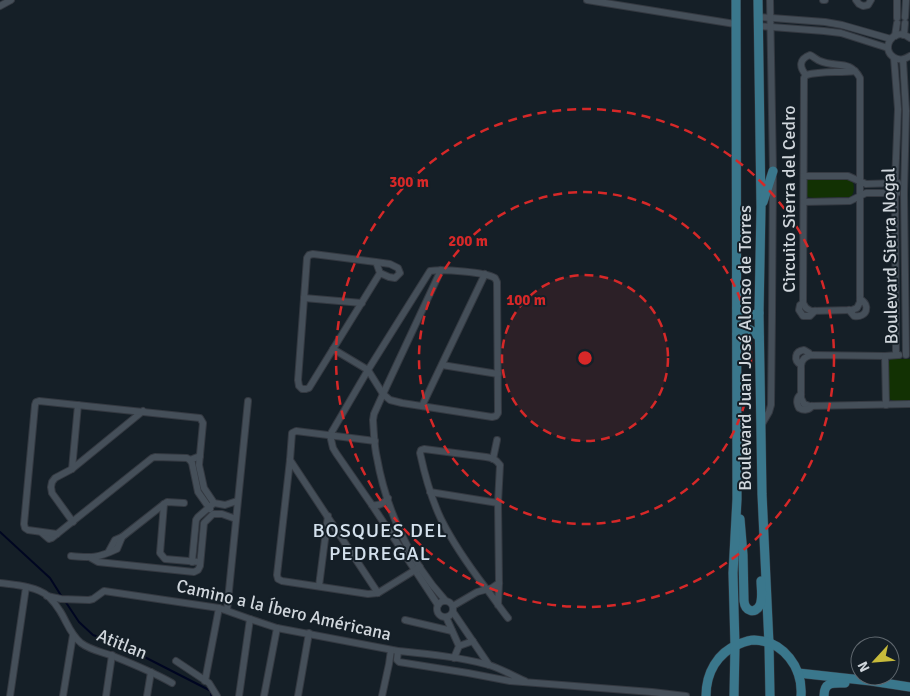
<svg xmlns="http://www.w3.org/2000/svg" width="910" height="696" font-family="Signika,sans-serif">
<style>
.green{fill:#123103}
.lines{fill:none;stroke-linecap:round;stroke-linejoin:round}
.stream{stroke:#000621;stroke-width:2}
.minor-casing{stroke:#343941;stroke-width:8}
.major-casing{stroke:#343941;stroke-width:10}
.minor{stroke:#454f59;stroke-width:6}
.major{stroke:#3a778c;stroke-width:9}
.ring{fill:none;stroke:#d62828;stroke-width:2.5;stroke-dasharray:9 6}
.labels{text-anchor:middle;stroke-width:4;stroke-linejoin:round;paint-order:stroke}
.street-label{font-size:18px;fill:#d0d6dc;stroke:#151f27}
.quarter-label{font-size:20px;letter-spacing:1px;fill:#d4e1ed;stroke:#151f27}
.centre{fill:#d62828;stroke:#151f27;stroke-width:2.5}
.ring-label{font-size:15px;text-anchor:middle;font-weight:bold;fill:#d62828;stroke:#151f27;stroke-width:4;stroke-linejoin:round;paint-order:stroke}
</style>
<rect width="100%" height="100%" fill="#151f27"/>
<!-- green -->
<g class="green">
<path d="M 846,178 L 851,179 C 855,184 855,194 850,197 L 814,198 L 808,197 L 806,194 L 806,181 L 810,179 Z"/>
<path d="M 891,359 L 910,359 L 910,400 C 903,402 892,403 888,397 L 888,363 Z"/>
</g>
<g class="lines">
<!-- stream -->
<g class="stream">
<polyline points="0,532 50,578 62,597"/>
<polyline points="65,601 79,622 93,635 123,646 211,691 211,696"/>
</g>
<!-- minor casing -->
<g class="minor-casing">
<g id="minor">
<polyline points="587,0 735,24"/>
<polyline points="823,0 825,0"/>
<polyline points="856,0 859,4 863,6 868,5 871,0"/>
<polyline points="897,0 897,18"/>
<polyline points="0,6 11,0"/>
<polyline points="758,17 825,22 842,25 891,39"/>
<polyline points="905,17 906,0"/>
<polyline points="758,26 824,31 841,33 888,48"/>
<polyline points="904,35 905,23"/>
<polyline points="895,36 897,23"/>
<path d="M 910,38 C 893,25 879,50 895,58 C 901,61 905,59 910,56"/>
<path d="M 810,55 C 814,57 817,60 820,61 C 836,68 850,59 860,78 L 860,302 L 857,308 L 852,310 L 811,311 L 806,308 L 803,303 L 804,78 L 806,75 C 799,67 799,59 810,55 Z"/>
<polyline points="894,58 898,109 895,183 896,355"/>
<polyline points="903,60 906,111 904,193 906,355"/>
<path d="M 806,75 C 822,71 839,73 855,71"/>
<polyline points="804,176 848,176 866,184 898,183"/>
<polyline points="804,202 850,201 866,193 897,193"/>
<polyline points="376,262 380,273 309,388 306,389 302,389 299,386 298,380 307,258 309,255 313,254 376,262 390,264 398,268 400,273 395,278 389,277 380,273"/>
<path d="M 441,270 L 383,394 L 374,414 L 373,420 C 374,433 374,446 377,458 C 386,509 410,562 445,600"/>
<polyline points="304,298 362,303"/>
<polyline points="803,303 800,305 799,310 803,316 810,316 815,311"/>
<path d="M 849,310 L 854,316 C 867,318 871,305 860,299"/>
<path d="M 333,349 L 368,370 L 383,394 L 390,400 L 402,403 L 492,417 L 496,416 L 498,413 L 497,282 L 495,278 C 485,272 443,269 430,271 L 368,370 L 330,435 L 333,448 L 336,453 L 372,505 L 438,605"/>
<path d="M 899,355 L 885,356 L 811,355 C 805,357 802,359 801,365 L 801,398 L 804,404 L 810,406 L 910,404"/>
<polyline points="885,356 886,405"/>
<polyline points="442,365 498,374"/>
<path d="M 801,365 C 793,360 795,351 804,350 L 809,353 L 811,355"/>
<path d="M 801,394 C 796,398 796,402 799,408 C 804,411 809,410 812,406"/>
<polyline points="422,406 485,274"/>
<polyline points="762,424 769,412 771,405 772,315 773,171 770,0"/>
<polyline points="375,441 296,431 292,433 290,460 277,575 278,579 282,581 368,594 378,593 420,567"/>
<polyline points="493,459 497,440"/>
<polyline points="190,460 192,463 198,492 210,509"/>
<polyline points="290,460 378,593"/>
<polyline points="72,469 78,405"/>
<polyline points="430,492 498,503"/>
<polyline points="164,504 160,553 165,559 200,562"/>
<path d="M 372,505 C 379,506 384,504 388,498"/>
<polyline points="73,522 52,493 51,487 52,482 55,478 72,469 143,411"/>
<polyline points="42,533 49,539 52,538 152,458 155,457 187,458 190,460 200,456"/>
<polyline points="57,534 28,530 25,528 24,524 35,405 36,402 39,401 200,418 203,423 199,465 204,488 214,503 225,505 237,501"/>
<polyline points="109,551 115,540 122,537 164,504 167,502 184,503"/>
<path d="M 71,556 C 91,558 98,558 117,549 L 122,537"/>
<polyline points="91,558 98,562 194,572 198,570 200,566 204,523 213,514 222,514 236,519"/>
<polyline points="192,562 196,520 198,517 214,503"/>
<path d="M 0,583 C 15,585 36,586 48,596 C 52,600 57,606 60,611 C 67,622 70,634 81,643 C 90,650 102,652 113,656 C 133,664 153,672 172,683"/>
<polyline points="319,586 328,516"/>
<polyline points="47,596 61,599 89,600 93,599 104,591 219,608 250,619 277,628 398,651"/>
<circle cx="445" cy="609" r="8"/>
<path d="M 498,605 L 499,583 L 498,503 L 500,465 C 496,459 492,458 486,457 L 424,449 L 421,450 L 420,453 C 425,476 431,498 441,519 C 453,543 469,566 485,587 C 493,597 500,608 508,618"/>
<polyline points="453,606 477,592 492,588 499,583"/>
<polyline points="227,610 248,401"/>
<polyline points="453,612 489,665"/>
<polyline points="446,617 459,646 454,658"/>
<polyline points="405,620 452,631"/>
<polyline points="459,646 473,641"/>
<polyline points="176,661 209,683 217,696"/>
<polyline points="205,681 219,608"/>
<path d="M 525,681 C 513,676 502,669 489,665 C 460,657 428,654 398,651 L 397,660 L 399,662 L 468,673 L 510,681 L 652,692 L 686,696"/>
<polyline points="10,696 26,587"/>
<polyline points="63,696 73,635"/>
<polyline points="106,696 112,655"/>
<polyline points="147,696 151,672"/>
<polyline points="239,696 250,619"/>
<polyline points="264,696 277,628"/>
<polyline points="298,696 309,633"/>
<polyline points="382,696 389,664 391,650"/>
</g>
</g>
<!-- major casing -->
<g class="major-casing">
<g id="major">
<polyline points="758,0 761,207 759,313 762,494 769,644 770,696"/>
<polyline points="763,202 773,171"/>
<polyline points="737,308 741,314 747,317 759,313"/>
<path d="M 737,334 C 748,327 750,328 759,337"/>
<path d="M 740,519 L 743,555 L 744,601 C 745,611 755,615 760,605 C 763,598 761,588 761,581"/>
<polyline points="798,673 871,681 910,687"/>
<path d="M 706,696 C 706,673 717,653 739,644 C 744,642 749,640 754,640 C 784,641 803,668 801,696"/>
<polyline points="734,696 735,646 733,573 737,499 736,0"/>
<path d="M 824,696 C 824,681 834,683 845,683"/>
</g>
</g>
<!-- minor -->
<use href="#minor" class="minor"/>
<!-- major -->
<use href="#major" class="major"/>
</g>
<!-- distance rings -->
<circle cx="585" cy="358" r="83" fill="#d62828" fill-opacity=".12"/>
<g class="ring">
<circle cx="585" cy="358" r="83"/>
<circle cx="585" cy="358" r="166"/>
<circle cx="585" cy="358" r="249"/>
</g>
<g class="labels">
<!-- street labels -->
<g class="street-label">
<text transform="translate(789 199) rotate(-90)" y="6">Circuito Sierra del Cedro</text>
<text transform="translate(890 256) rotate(-91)" y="6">Boulevard Sierra Nogal</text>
<text transform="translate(745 348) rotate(-90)" y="6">Boulevard Juan José Alonso de Torres</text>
<text transform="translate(284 610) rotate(13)" y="6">Camino a la Íbero Américana</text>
<text transform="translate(122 644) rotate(22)" y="6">Atitlan</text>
</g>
<!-- quarter labels -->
<g class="quarter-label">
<text x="380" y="537">BOSQUES DEL<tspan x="380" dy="23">PEDREGAL</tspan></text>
</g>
</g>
<circle cx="585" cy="358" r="8" class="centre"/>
<g class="ring-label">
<text x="409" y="187">300 m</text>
<text x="468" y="246">200 m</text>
<text x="526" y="305">100 m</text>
</g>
<!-- north arrow -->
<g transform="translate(875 661) rotate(244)"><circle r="24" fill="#151f27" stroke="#60686f"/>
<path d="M0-4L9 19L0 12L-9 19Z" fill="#c7bb3b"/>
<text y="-8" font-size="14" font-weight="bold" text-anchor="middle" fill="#d0d6dc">N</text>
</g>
</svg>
